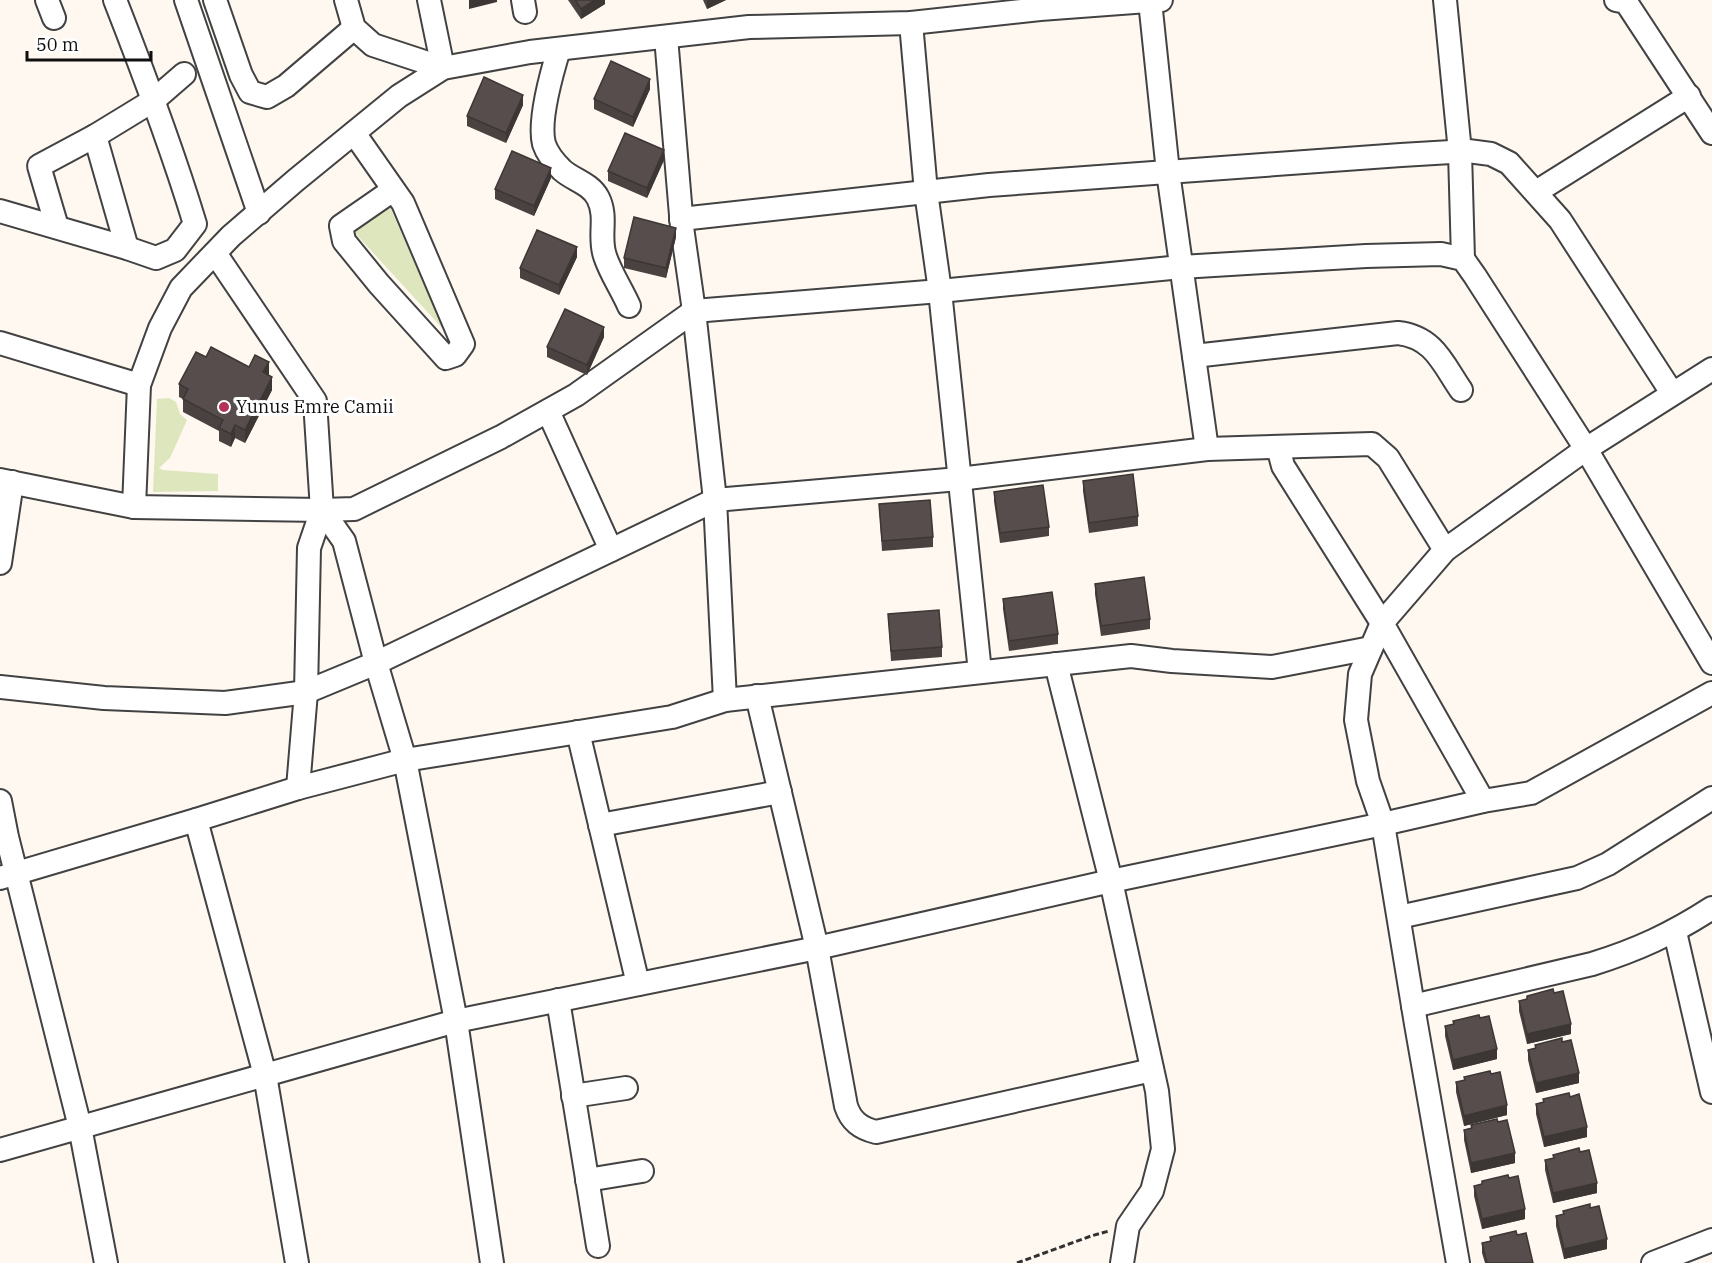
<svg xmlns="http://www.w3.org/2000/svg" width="1712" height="1263" font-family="'IBM Plex Serif',serif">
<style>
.green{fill:#dde6bd}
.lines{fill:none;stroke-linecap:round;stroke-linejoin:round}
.minor-casing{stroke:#424242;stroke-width:26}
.path{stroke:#313131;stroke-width:3;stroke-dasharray:6 3;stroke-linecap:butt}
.minor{stroke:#fff;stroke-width:22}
.wall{fill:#4a4241}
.shaded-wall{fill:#3c3635}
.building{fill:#564d4c;stroke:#3c3635;stroke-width:1.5}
.poi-dot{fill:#b43158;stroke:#fff;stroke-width:2}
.labels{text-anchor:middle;stroke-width:6;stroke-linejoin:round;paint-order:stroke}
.poi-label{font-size:18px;fill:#0f0f0f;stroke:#fff;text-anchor:start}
</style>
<rect width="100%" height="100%" fill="#fef8f1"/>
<!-- green -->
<g class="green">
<polygon points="387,204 390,207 444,330 355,233 353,228"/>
<polygon points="169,398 176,402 180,414 187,420 170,458 159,468 163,470 218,474 218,491 153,492 157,399"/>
</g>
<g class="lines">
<!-- minor casing -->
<g class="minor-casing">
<g id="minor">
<polyline points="47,0 54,18"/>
<polyline points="186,0 259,213"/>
<polyline points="215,0 241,75 250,92 267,97 286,86 354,28"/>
<polyline points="346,0 354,28 373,45 443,68"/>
<polyline points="429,0 443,68"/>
<polyline points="523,0 525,12"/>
<polyline points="1445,0 1460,152 1463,259"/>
<polyline points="1616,0 1626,2 1712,133"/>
<polyline points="1150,1 1168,172 1207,449"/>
<polyline points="911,23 926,192 940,291 980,672"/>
<polyline points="666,37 682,227 694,311 715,500 725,700"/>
<path d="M 559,49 C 552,72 538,121 544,144 C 547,153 555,163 562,170 C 573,180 590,183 598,198 C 608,218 598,236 605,256 C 610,272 622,290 629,306"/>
<polyline points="354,133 403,203 463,344 455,355 446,358 379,284 344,241 341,226 393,190"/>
<polyline points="95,136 127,248"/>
<polyline points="1536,192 1689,96"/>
<path d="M 0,211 L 127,248 L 156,258 L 175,250 L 195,224 C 172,148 144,74 115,0"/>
<polyline points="681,219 989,185 1401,155 1468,151 1491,154 1509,163 1560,220 1672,393"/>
<polyline points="57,227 39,166 95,136 154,100 184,74"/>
<polyline points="215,253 315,401 322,510 309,548 306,692 298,788"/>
<polyline points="0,343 139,385"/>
<path d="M 1194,356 L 1398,333 C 1434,337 1443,364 1461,390"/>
<polyline points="548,411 611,550"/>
<polyline points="0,480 134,507 322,510 354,509 501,437 576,395 694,311 940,291 1181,267 1366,256 1441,254 1463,259 1475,276 1586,449 1712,663"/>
<polyline points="134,507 139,385 160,328 181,288 231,236 296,180 399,96 443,68 530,52 749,27 911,23 1040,9 1161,0"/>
<polyline points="322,510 344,541 376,663 405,760 456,1021 492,1263"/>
<polyline points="0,563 12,482"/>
<polyline points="1056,664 1111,881 1157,1091 1163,1149 1152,1191 1128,1226 1122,1263"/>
<polyline points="0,687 104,698 225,703 306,692 376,663 715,500 959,479 1207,449 1372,444 1388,458 1445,550"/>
<path d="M 757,696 L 817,948 L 846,1106 C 851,1121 860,1128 876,1132 L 1152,1070"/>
<polyline points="578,732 638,984"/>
<polyline points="0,801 7,837 80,1127 106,1263"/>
<polyline points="1483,801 1382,623 1445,550 1586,449 1712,369"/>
<polyline points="196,820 265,1075 297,1263"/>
<polyline points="600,825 780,792"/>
<polyline points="0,878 196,820 298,788 405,760 672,717 725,700 1131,656 1172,661 1272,667 1371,648"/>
<polyline points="1399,917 1577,878 1608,864 1712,798"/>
<polyline points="1675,932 1712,1092"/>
<polyline points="558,1000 598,1246"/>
<path d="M 1413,1006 L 1592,964 C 1637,950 1672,934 1712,908"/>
<polyline points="573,1096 626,1088"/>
<polyline points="0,1150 456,1021 817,948 1111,881 1383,824 1368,781 1356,720 1360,674 1382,623 1283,466 1278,447"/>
<polyline points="587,1180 642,1171"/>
<polyline points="1458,1263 1416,1024 1383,824 1483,801 1531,793 1712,693"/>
<polyline points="1653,1263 1712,1240"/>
</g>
</g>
<!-- path -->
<polyline class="path" points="1017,1263 1091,1236 1109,1231"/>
<!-- minor -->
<use href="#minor" class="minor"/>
</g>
<!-- wall -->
<g class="wall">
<polygon points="568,0 605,0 605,4 581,19"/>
<polygon points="703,0 726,0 707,9"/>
<polygon points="650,89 633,127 594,109 594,99"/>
<polygon points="523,105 506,143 467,126 467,116"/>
<polygon points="664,160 647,198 608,181 608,171"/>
<polygon points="551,178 534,216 495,199 495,189"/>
<polygon points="676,237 666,278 624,268 624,258"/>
<polygon points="577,257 559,295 520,278 520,268"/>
<polygon points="604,337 587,375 547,357 547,347"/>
<polygon points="206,357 249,367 269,375 272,390 245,443 235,438 231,447 219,441 219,431 183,412 183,399 179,397 179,384"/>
<polygon points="1083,481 1138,516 1138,526 1089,533 1083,491"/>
<polygon points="994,492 1049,527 1049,536 1000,543 994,501"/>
<polygon points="879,504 933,537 933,547 882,551"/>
<polygon points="1095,584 1150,619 1150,629 1101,636 1095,594"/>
<polygon points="1003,599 1058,634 1058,644 1009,651 1003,609"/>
<polygon points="888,614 942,647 942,657 891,661"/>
<polygon points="1554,993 1571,1034 1527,1044 1519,1011 1519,1001 1527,999 1527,996"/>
<polygon points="1480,1018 1497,1059 1453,1070 1445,1036 1445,1026 1453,1025 1453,1021"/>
<polygon points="1562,1042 1579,1083 1536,1093 1528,1060 1528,1050 1535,1048 1535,1045"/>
<polygon points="1491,1074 1507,1115 1464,1126 1456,1092 1456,1082 1464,1081 1464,1077"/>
<polygon points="1570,1097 1587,1137 1544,1147 1536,1114 1536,1104 1543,1102 1543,1099"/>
<polygon points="1498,1122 1515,1163 1471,1173 1464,1140 1464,1130 1471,1128 1471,1125"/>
<polygon points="1580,1152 1597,1193 1553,1203 1545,1170 1545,1160 1553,1158 1553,1155"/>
<polygon points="1509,1178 1525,1219 1482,1229 1474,1196 1474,1186 1482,1184 1482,1181"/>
<polygon points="1590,1208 1607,1249 1564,1259 1556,1226 1556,1216 1563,1214 1563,1211"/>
<polygon points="1517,1235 1533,1263 1485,1263 1482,1253 1482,1243 1490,1241 1490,1237"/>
</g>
<!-- shaded-wall -->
<g class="shaded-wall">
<polygon points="469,0 497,0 497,2 469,9"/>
<polygon points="595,0 605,0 605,4 581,19 581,9"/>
<polygon points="707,0 726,0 707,9"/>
<polygon points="650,79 650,89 633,127 633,117"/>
<polygon points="523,95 523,105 506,143 506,133"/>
<polygon points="664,150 664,160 647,198 647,188"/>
<polygon points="551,168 551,178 534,216 534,206"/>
<polygon points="676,228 676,237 666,278 666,268"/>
<polygon points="577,247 577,257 559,295 559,285"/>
<polygon points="604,327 604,337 587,375 587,365"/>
<polygon points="269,362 269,375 263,372"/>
<polygon points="272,377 272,390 245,443 245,430"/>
<polygon points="235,425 235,438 231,447 231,434"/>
<polygon points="1571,1024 1571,1034 1527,1044 1527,1034"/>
<polygon points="1497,1049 1497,1059 1453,1070 1453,1060"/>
<polygon points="1579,1073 1579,1083 1536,1093 1536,1083"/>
<polygon points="1507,1105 1507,1115 1464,1126 1464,1116"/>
<polygon points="1587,1127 1587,1137 1544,1147 1544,1137"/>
<polygon points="1515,1153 1515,1163 1471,1173 1471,1163"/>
<polygon points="1597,1183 1597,1193 1553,1203 1553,1193"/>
<polygon points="1525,1209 1525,1219 1482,1229 1482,1219"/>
<polygon points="1607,1239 1607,1249 1564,1259 1564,1249"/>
</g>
<!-- building -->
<g class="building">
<polygon points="575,0 595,0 581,9"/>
<polygon points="611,61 650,79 633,117 594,99"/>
<polygon points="484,77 523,95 506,133 467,116"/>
<polygon points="625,133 664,150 647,188 608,171"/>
<polygon points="512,151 551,168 534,206 495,189"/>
<polygon points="634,217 676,228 666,268 624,258"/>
<polygon points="537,230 577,247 559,285 520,268"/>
<polygon points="565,309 604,327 587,365 547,347"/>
<polygon points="211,347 249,367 255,355 269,362 263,372 272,377 245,430 235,425 231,434 219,428 223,420 183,399 188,389 179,384 196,352 206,357"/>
<polygon points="1133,474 1138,516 1089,523 1083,481"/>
<polygon points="1043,485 1049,527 1000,533 994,492"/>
<polygon points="930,500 933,537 882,541 879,504"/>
<polygon points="1144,577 1150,619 1101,626 1095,584"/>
<polygon points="1052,592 1058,634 1009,641 1003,599"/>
<polygon points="939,610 942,647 891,651 888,614"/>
<polygon points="1553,989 1554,993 1563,991 1571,1024 1527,1034 1519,1001 1527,999 1527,996"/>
<polygon points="1479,1015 1480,1018 1489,1016 1497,1049 1453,1060 1445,1026 1454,1024 1453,1021"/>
<polygon points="1562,1038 1562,1042 1571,1040 1579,1073 1536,1083 1528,1050 1536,1048 1535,1045"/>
<polygon points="1490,1071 1491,1074 1500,1072 1507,1105 1464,1116 1456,1082 1465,1080 1464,1077"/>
<polygon points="1569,1093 1570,1097 1579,1094 1587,1127 1544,1137 1536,1104 1544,1102 1543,1099"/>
<polygon points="1497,1119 1498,1122 1507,1120 1515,1153 1471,1163 1464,1130 1472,1128 1471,1125"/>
<polygon points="1579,1148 1580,1152 1589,1150 1597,1183 1553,1193 1545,1160 1554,1158 1553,1155"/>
<polygon points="1508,1175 1509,1178 1518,1176 1525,1209 1482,1219 1474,1186 1482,1184 1482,1181"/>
<polygon points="1590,1204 1590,1208 1599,1206 1607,1239 1564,1249 1556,1216 1564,1214 1563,1211"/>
<polygon points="1516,1231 1517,1235 1526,1233 1533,1263 1487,1263 1482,1243 1491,1241 1490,1237"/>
</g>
<!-- markers -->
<circle class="poi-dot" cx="224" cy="407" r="6"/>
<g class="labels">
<!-- poi labels -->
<g class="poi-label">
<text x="236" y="413">Yunus Emre Camii</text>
</g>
</g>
<!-- scale -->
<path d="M27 51v9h124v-9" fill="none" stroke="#0f0f0f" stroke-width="3"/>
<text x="36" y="51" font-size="18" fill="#0f0f0f" stroke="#ffffff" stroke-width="4.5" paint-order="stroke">50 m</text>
</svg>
